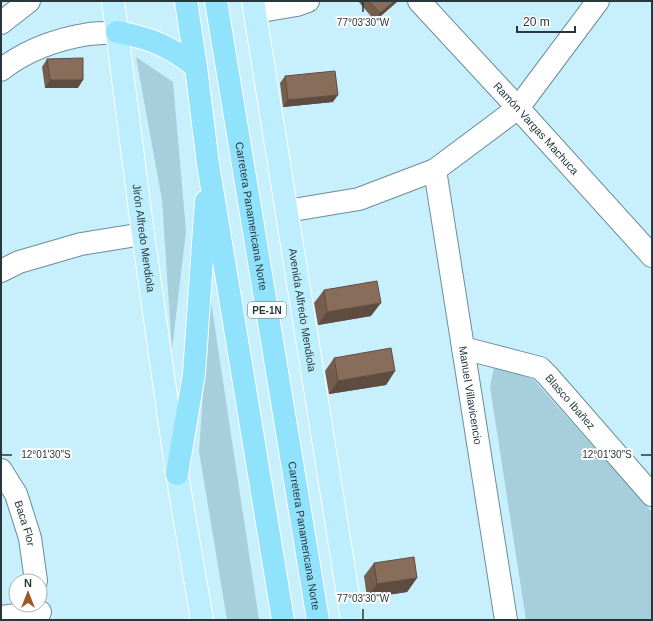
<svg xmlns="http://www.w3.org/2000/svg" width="653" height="621" font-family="Arial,sans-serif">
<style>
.green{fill:#a6cedb}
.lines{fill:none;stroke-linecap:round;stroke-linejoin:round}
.minor-casing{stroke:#6a8e9a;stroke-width:24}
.major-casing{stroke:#fff;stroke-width:24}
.highway-casing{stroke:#fff;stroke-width:24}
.minor{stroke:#fff;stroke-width:22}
.major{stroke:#bdeefd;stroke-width:22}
.highway{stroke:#91e2fc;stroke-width:22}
.wall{fill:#755e4e}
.shaded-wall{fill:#5f4c40}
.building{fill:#886d5b;stroke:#5f4c40}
.ticks{fill:none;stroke:#28373c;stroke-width:1.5}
.labels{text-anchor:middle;stroke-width:4;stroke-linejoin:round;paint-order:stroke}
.shield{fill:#fff;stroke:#687376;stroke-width:1}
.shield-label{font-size:10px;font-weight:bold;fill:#28373c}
.street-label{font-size:11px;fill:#28373c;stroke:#fff}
.ticks-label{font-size:10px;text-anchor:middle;fill:#28373c;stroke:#fff;stroke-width:4;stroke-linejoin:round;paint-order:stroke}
</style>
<rect width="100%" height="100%" fill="#c8effc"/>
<!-- green -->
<g class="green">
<polygon points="136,57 173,82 186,231 172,350 162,200"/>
<polygon points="210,295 259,620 227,620 199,451"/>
<polygon points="495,362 533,379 652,512 652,620 526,620 490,387"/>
</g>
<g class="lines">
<!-- minor casing -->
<g class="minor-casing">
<g id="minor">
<path id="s1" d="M 419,1 L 518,108 L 652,256"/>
<polyline points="255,12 297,5 308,1"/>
<polyline points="1,23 29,1"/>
<path d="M 1,70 C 26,50 58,39 89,34 C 98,33 108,33 117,32"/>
<path id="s2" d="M 435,170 L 506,620"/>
<polyline points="287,211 359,199 435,170 518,108 598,1"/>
<polyline points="1,271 19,262 81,244 143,234"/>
<path id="s3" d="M 463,348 L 540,368 L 548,376 L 652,495"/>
<path id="s4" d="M 1,470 L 16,494 L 30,538 L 36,581"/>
<polyline points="1,617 40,612"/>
</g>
</g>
<!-- major casing -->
<g class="major-casing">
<g id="major">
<path id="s5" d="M 113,1 L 143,234 L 177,474 L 202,620"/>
<path id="s6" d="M 253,1 L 352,620"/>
</g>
</g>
<!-- highway casing -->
<g class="highway-casing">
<g id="highway">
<polyline points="186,1 196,67 208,164 283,620"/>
<path id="s7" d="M 216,1 L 318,620"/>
<path d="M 117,32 C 150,38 170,46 196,67"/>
<polyline points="177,474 194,374 206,201"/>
</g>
</g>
<!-- minor -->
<use href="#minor" class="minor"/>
<!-- major -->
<use href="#major" class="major"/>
<!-- highway -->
<use href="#highway" class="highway"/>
</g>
<!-- wall -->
<g class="wall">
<polygon points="358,1 398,1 375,21"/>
<polygon points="47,59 78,88 45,88 42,67"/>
<polygon points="285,76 333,102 283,107 280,83"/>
<polygon points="324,290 371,316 318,325 314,303"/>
<polygon points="334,358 395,371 386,385 329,394 325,371"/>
<polygon points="374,563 417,578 407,592 367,598 364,576"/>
</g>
<!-- shaded-wall -->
<g class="shaded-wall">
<polygon points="395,1 398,1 375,21 380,13"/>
<polygon points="50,80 83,80 78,88 45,88"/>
<polygon points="338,95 333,102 283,107 288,100"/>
<polygon points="381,303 371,316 318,325 327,312"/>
<polygon points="395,371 386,385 329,394 338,381"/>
<polygon points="417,578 407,592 367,598 377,584"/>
</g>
<!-- building -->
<g class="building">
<polygon points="369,1 395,1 380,13"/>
<polygon points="83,58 83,80 50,80 47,59"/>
<polygon points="335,71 338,95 288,100 285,76"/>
<polygon points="377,281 381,303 327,312 324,290"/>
<polygon points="391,348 395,371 338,381 334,358"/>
<polygon points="414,557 417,578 377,584 374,563"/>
</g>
<!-- ticks -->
<path class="ticks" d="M 363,2 L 363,12M 2,455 L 12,455M 641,455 L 651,455M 363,609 L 363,619"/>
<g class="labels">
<!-- shield labels -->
<rect class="shield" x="248" y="302" width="38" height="16" rx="3"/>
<g class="shield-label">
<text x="267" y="314">PE-1N</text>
</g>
<!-- street labels -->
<g class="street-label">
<text dy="4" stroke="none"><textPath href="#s1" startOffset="173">Ramón Vargas Machuca</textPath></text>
<text dy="4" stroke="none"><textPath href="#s7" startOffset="218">Carretera Panamericana Norte</textPath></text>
<text dy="4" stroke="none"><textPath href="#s5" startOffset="239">Jirón Alfredo Mendiola</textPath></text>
<text dy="4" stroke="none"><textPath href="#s6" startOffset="313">Avenida Alfredo Mendiola</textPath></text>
<text dy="4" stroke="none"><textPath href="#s2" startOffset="228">Manuel Villavicencio</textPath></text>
<text dy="4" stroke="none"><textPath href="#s3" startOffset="125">Blasco Ibañez</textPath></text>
<text dy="4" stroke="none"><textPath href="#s4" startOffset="59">Baca Flor</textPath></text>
<text dy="4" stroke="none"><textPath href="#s7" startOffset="542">Carretera Panamericana Norte</textPath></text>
</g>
</g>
<g class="ticks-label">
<text x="363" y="26">77°03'30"W</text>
<text x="46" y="458">12°01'30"S</text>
<text x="607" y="458">12°01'30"S</text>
<text x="363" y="602">77°03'30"W</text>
</g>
<!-- border -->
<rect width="653" height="621" fill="none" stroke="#28373c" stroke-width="4"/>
<!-- north arrow -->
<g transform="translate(28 593)"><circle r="19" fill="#ffffff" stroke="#a9afb1"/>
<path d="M0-3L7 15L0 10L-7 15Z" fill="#9c5928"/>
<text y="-6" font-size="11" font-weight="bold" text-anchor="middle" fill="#28373c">N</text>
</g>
<!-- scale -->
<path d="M517 26v6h58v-6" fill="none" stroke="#28373c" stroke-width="2"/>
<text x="523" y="26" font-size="12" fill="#28373c" stroke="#ffffff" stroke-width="3" paint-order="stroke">20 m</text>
</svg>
